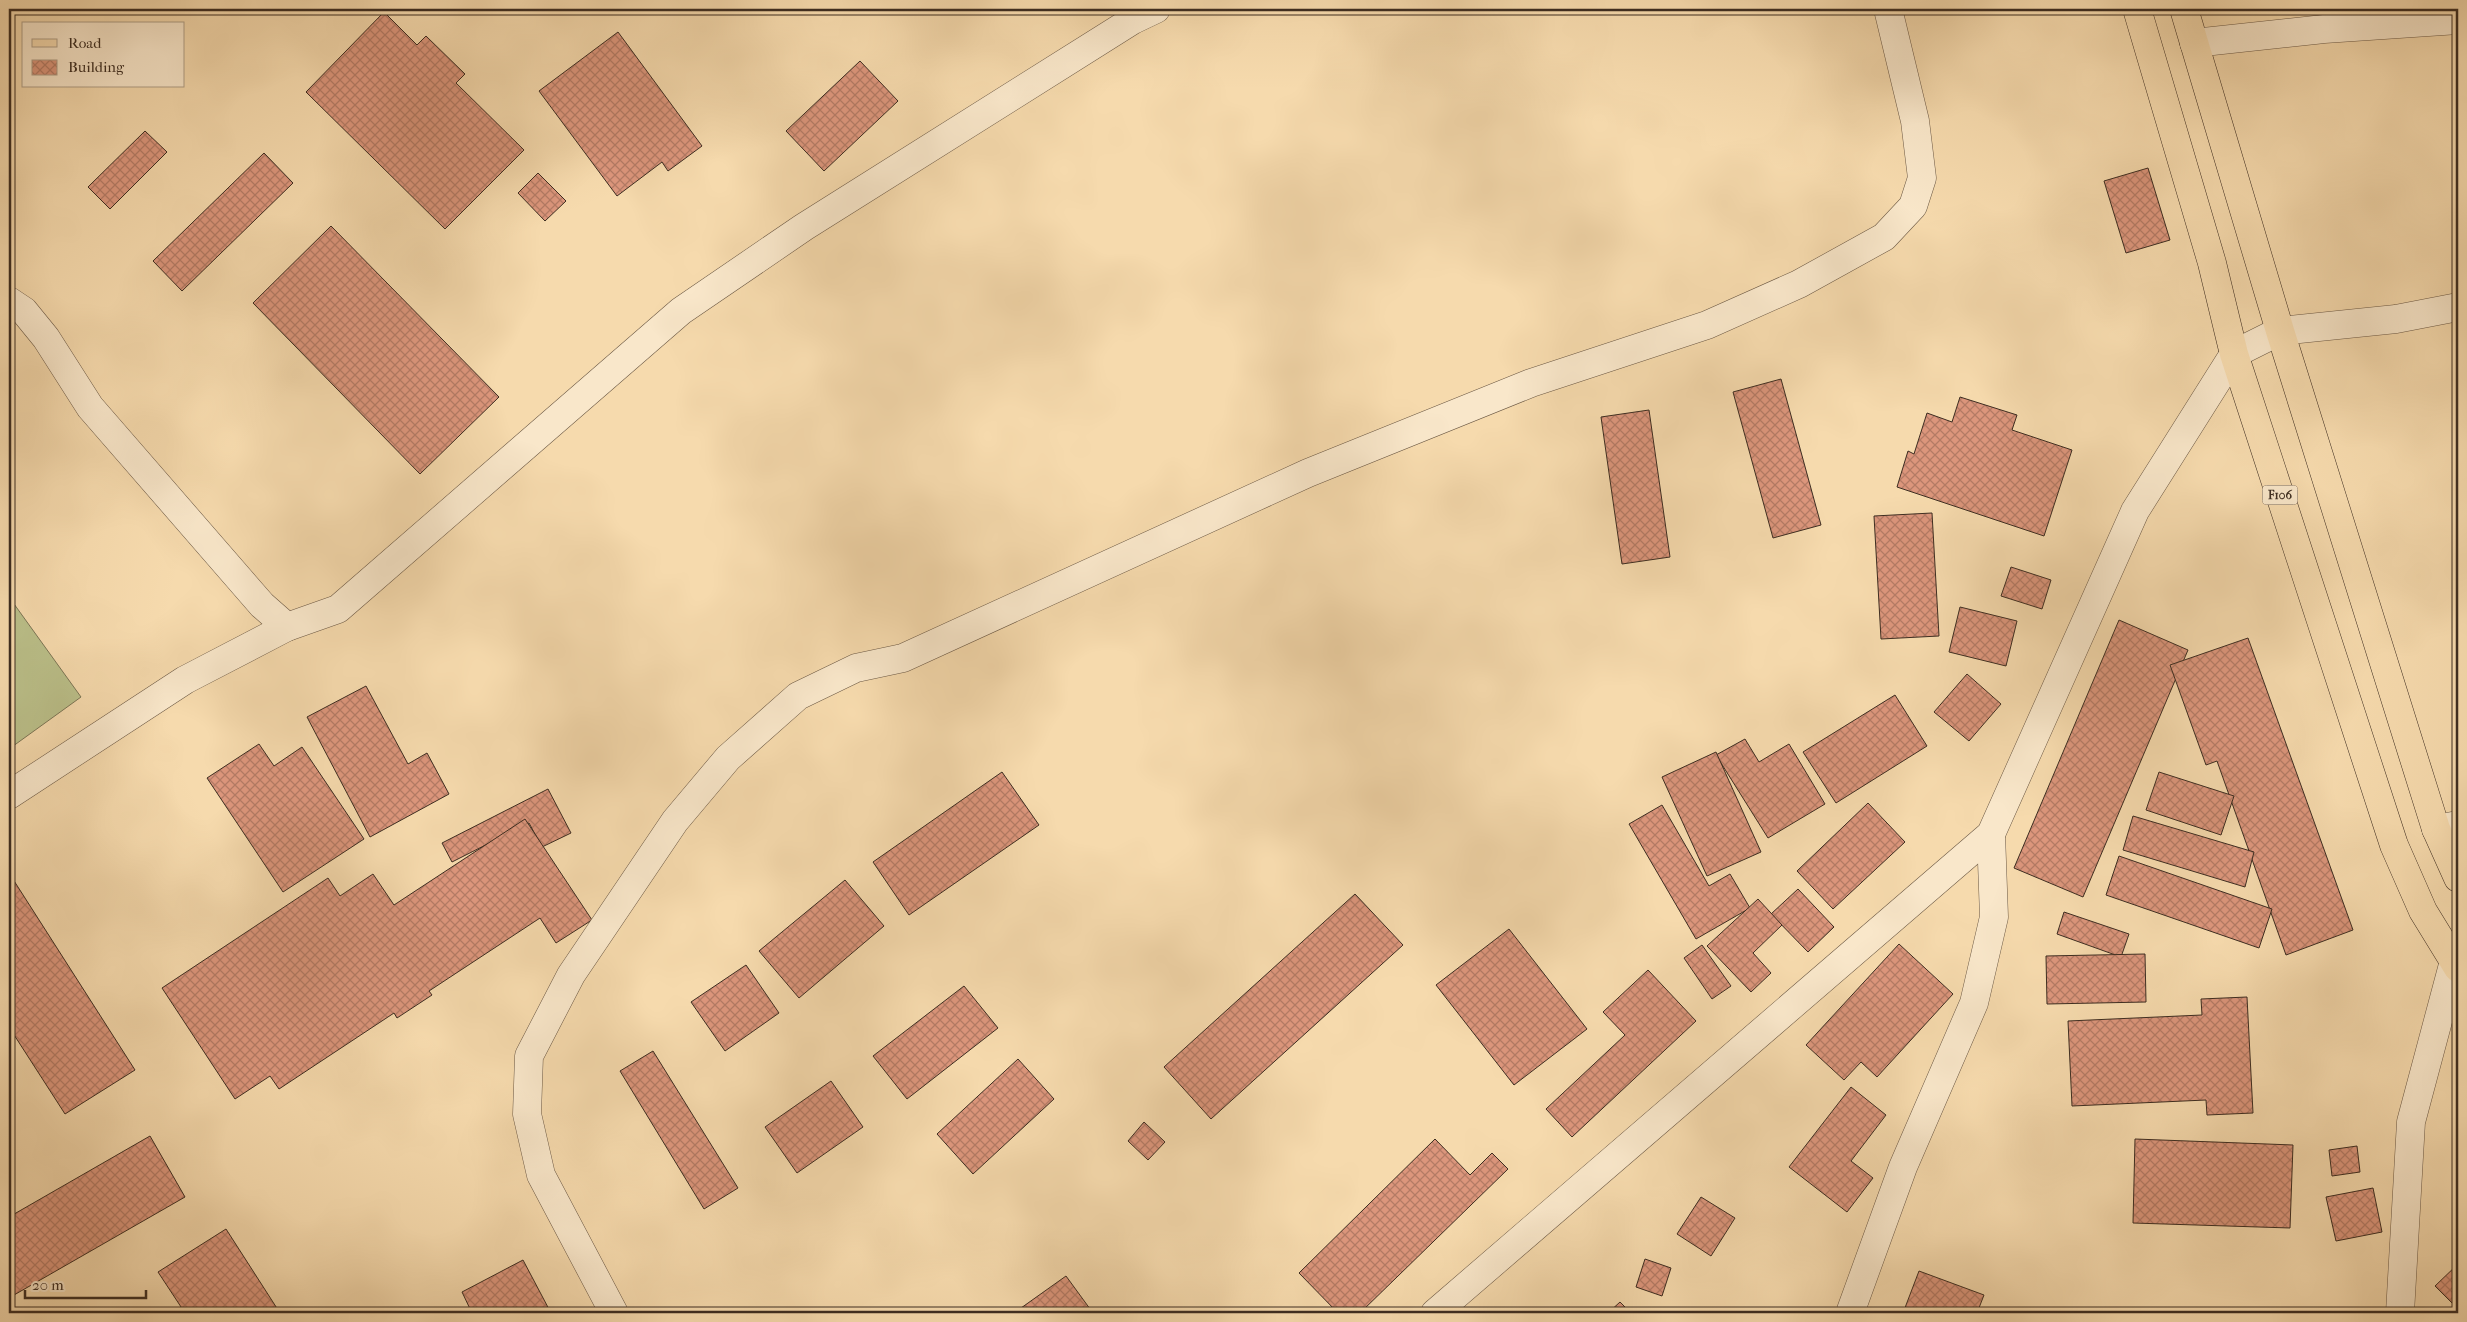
<svg xmlns="http://www.w3.org/2000/svg" width="2467" height="1322" font-family="'IM FELL French Canon',serif">
<style>
.pitch{fill:#bbc08a;stroke:#7c7656}
.building{fill:url(#building-cross-hatch);stroke:#3d2d21}
.lines{fill:none;stroke-linecap:round;stroke-linejoin:round}
.minor-casing{stroke:#6b5844;stroke-width:29}
.major-casing{stroke:#3d2d21;stroke-width:29}
.minor{stroke:#f9e7ca;stroke-width:28}
.major{stroke:#f6daad;stroke-width:28}
.labels{text-anchor:middle;stroke-width:5;stroke-linejoin:round;paint-order:stroke}
.shield{fill:#f9e7ca;stroke:#756554;stroke-width:1}
.shield-label{font-size:12px;font-weight:bold;fill:#3d2d21}
</style>
<defs>
<pattern id="building-cross-hatch" width="8" height="8" patternUnits="userSpaceOnUse" patternTransform="scale(1.25)"><rect width="8" height="8" fill="#dc967c"/><path d="M0 0l8 8M0 8l8-8" fill="none" stroke="#b47b65"/></pattern>
</defs>
<rect width="100%" height="100%" fill="#f6daad"/>
<filter id="stains"><feTurbulence type="fractalNoise" baseFrequency=".004" numOctaves="4"/><feColorMatrix values="0 0 0 0 .2 0 0 0 0 .09 0 0 0 0 .02 0 0 0 .5 -.17"/></filter>
<radialGradient id="worn" r=".72"><stop offset=".6" stop-color="#630" stop-opacity="0"/><stop offset="1" stop-color="#630" stop-opacity=".3"/></radialGradient>
<!-- pitch -->
<polygon class="pitch" points="9,597 81,697 9,749"/>
<!-- building -->
<g class="building">
<polygon points="384,12 417,45 426,36 465,74 456,83 524,150 445,229 306,92"/>
<polygon points="618,32 702,146 668,171 662,162 617,196 539,91"/>
<polygon points="860,61 898,101 824,171 786,131"/>
<polygon points="145,131 167,152 110,209 88,187"/>
<polygon points="264,153 293,183 182,291 153,261"/>
<polygon points="2148,168 2170,240 2126,253 2104,181"/>
<polygon points="538,173 566,201 545,221 518,193"/>
<polygon points="331,226 499,397 420,474 253,303"/>
<polygon points="1781,379 1821,525 1773,538 1733,392"/>
<polygon points="1960,397 2017,415 2012,430 2072,450 2044,536 1897,487 1908,451 1914,454 1927,413 1952,422"/>
<polygon points="1649,410 1670,557 1622,564 1601,417"/>
<polygon points="1932,513 1939,636 1881,639 1874,516"/>
<polygon points="2011,567 2051,580 2042,609 2001,596"/>
<polygon points="1960,607 2017,621 2006,666 1949,652"/>
<polygon points="2119,620 2188,650 2083,897 2014,868"/>
<polygon points="2248,638 2353,930 2286,955 2217,761 2206,765 2170,665"/>
<polygon points="1967,674 2001,704 1969,741 1934,712"/>
<polygon points="366,686 408,764 427,753 449,794 370,837 307,717"/>
<polygon points="1895,695 1927,746 1836,803 1803,752"/>
<polygon points="1745,739 1759,762 1789,744 1825,804 1768,838 1716,755"/>
<polygon points="259,744 274,766 302,747 364,839 283,892 207,778"/>
<polygon points="1716,752 1761,852 1707,876 1662,777"/>
<polygon points="1002,772 1039,825 909,915 873,862"/>
<polygon points="2159,772 2234,796 2221,835 2146,810"/>
<polygon points="548,789 571,833 542,847 529,823 452,862 442,843"/>
<polygon points="1868,803 1905,842 1833,909 1797,871"/>
<polygon points="1662,805 1709,886 1730,874 1750,908 1696,939 1629,824"/>
<polygon points="2133,816 2254,852 2245,887 2123,850"/>
<polygon points="525,819 592,920 556,943 540,918 429,991 432,995 397,1018 394,1013 279,1089 270,1076 235,1099 162,988 328,878 340,896 373,874 394,905"/>
<polygon points="2119,856 2272,909 2259,948 2106,895"/>
<polygon points="9,873 135,1070 65,1114 9,1027"/>
<polygon points="845,880 884,926 799,998 759,951"/>
<polygon points="1798,889 1834,927 1808,952 1771,914"/>
<polygon points="1355,894 1403,945 1211,1119 1164,1067"/>
<polygon points="1758,899 1782,925 1753,953 1771,973 1751,992 1707,946"/>
<polygon points="2064,912 2129,934 2121,957 2057,934"/>
<polygon points="1509,929 1587,1029 1514,1085 1436,985"/>
<polygon points="1899,944 1953,994 1877,1077 1861,1062 1844,1080 1806,1045"/>
<polygon points="1702,945 1731,986 1712,999 1684,958"/>
<polygon points="2145,954 2146,1002 2047,1004 2046,956"/>
<polygon points="746,965 779,1013 725,1051 691,1002"/>
<polygon points="1648,970 1696,1021 1572,1137 1546,1109 1625,1035 1603,1012"/>
<polygon points="964,986 998,1028 907,1099 873,1056"/>
<polygon points="2247,997 2253,1113 2207,1115 2206,1100 2072,1106 2068,1021 2202,1015 2201,999"/>
<polygon points="653,1051 738,1188 704,1209 620,1071"/>
<polygon points="1018,1059 1054,1099 973,1174 937,1134"/>
<polygon points="831,1081 863,1127 797,1173 765,1127"/>
<polygon points="1851,1087 1886,1115 1851,1161 1873,1178 1847,1212 1789,1167"/>
<polygon points="1144,1122 1165,1142 1148,1160 1128,1141"/>
<polygon points="150,1136 185,1197 14,1295 9,1285 9,1217"/>
<polygon points="1435,1139 1470,1175 1492,1153 1508,1169 1360,1313 1338,1313 1299,1273"/>
<polygon points="2135,1139 2293,1145 2290,1228 2133,1223"/>
<polygon points="2357,1146 2360,1172 2332,1176 2329,1150"/>
<polygon points="2373,1188 2382,1232 2336,1241 2326,1197"/>
<polygon points="1701,1197 1735,1218 1711,1256 1677,1234"/>
<polygon points="226,1229 280,1313 185,1313 158,1272"/>
<polygon points="1645,1259 1671,1268 1662,1296 1636,1287"/>
<polygon points="523,1260 551,1313 472,1313 462,1292"/>
<polygon points="2458,1264 2458,1309 2435,1286"/>
<polygon points="1919,1271 1984,1295 1977,1313 1903,1313"/>
<polygon points="1066,1276 1093,1313 1014,1313"/>
<polygon points="1620,1302 1631,1313 1608,1313"/>
</g>
<g class="lines">
<!-- minor casing -->
<g class="minor-casing">
<g id="minor">
<polyline points="2194,43 2324,29 2458,20"/>
<polyline points="9,301 24,311 46,338 90,407 262,605 287,627"/>
<polyline points="9,795 185,680 287,627 338,609 681,311 804,227 1133,20 1156,9"/>
<polyline points="2436,829 2458,825"/>
<polyline points="614,1313 541,1175 527,1114 529,1056 571,975 675,821 728,758 798,696 856,668 903,658 1308,473 1531,383 1707,325 1799,284 1884,237 1913,206 1922,178 1915,121 1888,9"/>
<polyline points="1435,1313 1991,834 2135,511 2234,354 2280,331 2396,319 2458,307"/>
<polyline points="1850,1313 1903,1167 1974,1003 1994,917 1991,834"/>
<polyline points="2400,1313 2411,1122 2454,961 2458,954"/>
</g>
</g>
<!-- major casing -->
<g class="major-casing">
<g id="major">
<polyline points="2137,9 2212,263 2234,354 2394,845 2423,911 2458,968"/>
<polyline points="2184,9 2280,331 2436,829 2458,878"/>
</g>
</g>
<!-- minor -->
<use href="#minor" class="minor"/>
<!-- major -->
<use href="#major" class="major"/>
</g>
<g class="labels">
<!-- shield labels -->
<rect class="shield" x="2262.5" y="485.5" width="35" height="19" rx="4"/>
<g class="shield-label">
<text x="2280" y="499">F106</text>
</g>
</g>
<!-- margin -->
<rect width="2467" height="1322" fill="none" stroke="#f6daad" stroke-width="30"/>
<rect x="10" y="10" width="2447" height="1302" fill="none" stroke="#3d2d21" stroke-width="2.5"/>
<rect x="15" y="15" width="2437" height="1292" fill="none" stroke="#3d2d21"/>
<!-- legend -->
<rect x="22" y="22" width="162" height="65" fill="#f9e7ca" stroke="#ae9d86"/>
<rect x="32" y="39" width="25" height="8" fill="#f6daad" stroke="#ae9d86"/>
<text x="68" y="48" font-size="15" fill="#3d2d21">Road</text>
<rect x="32" y="60" width="25" height="15" fill="url(#building-cross-hatch)" stroke="#ae9d86"/>
<text x="68" y="72" font-size="15" fill="#3d2d21">Building</text>
<!-- scale -->
<path d="M25 1290v8h121v-8" fill="none" stroke="#3d2d21" stroke-width="2.5"/>
<text x="32" y="1290" font-size="15" fill="#3d2d21" stroke="#f9e7ca" stroke-width="4" paint-order="stroke">20 m</text>
<rect width="100%" height="100%" filter="url(#stains)"/>
<rect width="100%" height="100%" fill="url(#worn)"/>
</svg>
